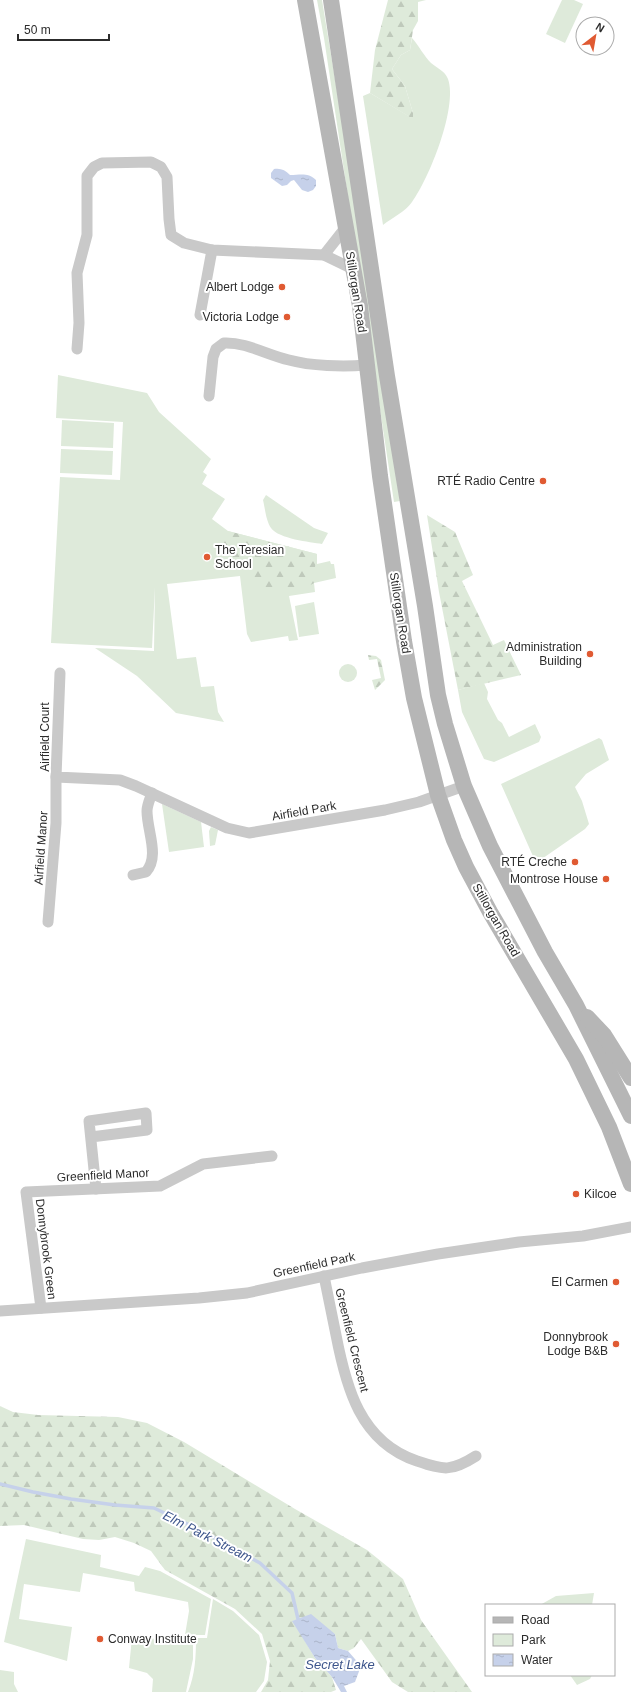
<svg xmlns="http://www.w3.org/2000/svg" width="631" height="1692" font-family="Helvetica,sans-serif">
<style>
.green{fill:#deeada}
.forest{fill:url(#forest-firs)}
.water{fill:url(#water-ripples)}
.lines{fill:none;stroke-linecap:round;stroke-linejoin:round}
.stream{stroke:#c6d1ea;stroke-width:3.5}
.minor{stroke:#c9c9c9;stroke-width:11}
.secondary{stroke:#b6b6b6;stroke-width:16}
.poi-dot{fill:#e05a32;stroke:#fff;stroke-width:1.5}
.labels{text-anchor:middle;stroke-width:4;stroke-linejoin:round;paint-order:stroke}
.poi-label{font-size:12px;fill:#2c2c2c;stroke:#fff;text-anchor:end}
.street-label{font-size:12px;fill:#2c2c2c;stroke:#fff}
.water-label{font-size:13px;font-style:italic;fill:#3d558c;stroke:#fff}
</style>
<defs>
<pattern id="forest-firs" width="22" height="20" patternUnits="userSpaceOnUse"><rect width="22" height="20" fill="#deeada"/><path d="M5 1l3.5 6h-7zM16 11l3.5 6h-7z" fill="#bfc9bb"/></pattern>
<pattern id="water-ripples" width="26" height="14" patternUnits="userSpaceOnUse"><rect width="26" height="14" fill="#c6d1ea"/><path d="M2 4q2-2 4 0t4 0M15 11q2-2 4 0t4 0" fill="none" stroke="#aab4c9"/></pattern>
</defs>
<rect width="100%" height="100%" fill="#fff"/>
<!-- green -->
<g class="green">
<polygon points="317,0 322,0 346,146 400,501 394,502 324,38"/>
<polygon points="562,0 574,0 583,4 565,43 546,34"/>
<path d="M 412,38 C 419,46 424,56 431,63 C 437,68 445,71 448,79 C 458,107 429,179 412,202 C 406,211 392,218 383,225 L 363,96 L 370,93 L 412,118 L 413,113 L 405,86 L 392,69 L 401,55 L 410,50 Z"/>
<polygon points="58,375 147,393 159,412 211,459 203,472 207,475 202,484 225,499 212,519 228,531 317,554 317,564 330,561 331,564 334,564 336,578 314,583 315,592 289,596 298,640 289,641 288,636 251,642 247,634 240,576 167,584 177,659 196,657 201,687 214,686 218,712 224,722 176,713 137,676 95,648 154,651 155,587 152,648 51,643 60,477 120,480 123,422 56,418"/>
<polygon points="62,420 114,423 113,448 61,446"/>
<polygon points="61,449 113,451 112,475 60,473"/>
<path d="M 266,495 L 314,528 L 328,533 L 322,544 C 310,542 279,539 271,528 C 266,521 265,508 263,500 Z"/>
<polygon points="314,602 319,634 299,637 295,606"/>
<circle cx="348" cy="673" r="9"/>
<polygon points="484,683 488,692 487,699 498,720 502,723 509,737 535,724 541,737 539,742 494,762 484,759 462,712 458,690"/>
<polygon points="599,738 602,740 609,760 586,774 575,787 582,801 589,824 585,829 536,863 501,784"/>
<polygon points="162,804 201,822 204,847 169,852"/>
<polygon points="211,827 218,830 215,845 210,846 209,831"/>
<polygon points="26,1539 101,1555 100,1567 139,1576 145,1567 160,1571 211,1599 205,1635 196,1635 193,1639 193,1659 186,1692 152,1692 153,1679 147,1673 129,1668 132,1637 184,1641 189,1611 188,1602 135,1591 134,1582 83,1573 80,1592 24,1584 19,1619 72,1627 67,1661 4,1642"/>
<polygon points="594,1593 592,1605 540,1605 556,1596"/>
<path d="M 213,1599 L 233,1611 L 259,1635 L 267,1662 L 264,1681 L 256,1692 L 188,1692 C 195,1675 196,1657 196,1638 L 207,1638 Z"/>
<polygon points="0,1670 14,1672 14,1684 18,1692 0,1692"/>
<polygon points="570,1675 592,1675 590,1679 577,1685"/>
</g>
<!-- forest -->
<g class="forest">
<polygon points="388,0 426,0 418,2 418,21 413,30 410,50 401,55 392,69 405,86 413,113 413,119 370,93 375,50"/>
<polygon points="427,515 455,532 473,575 462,581 493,645 504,640 521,675 458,690 439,592"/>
<path d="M 228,531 L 317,554 C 316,564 313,573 314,583 C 307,589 280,590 270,589 C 265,588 260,585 254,584 L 251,576 L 255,570 L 249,563 L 242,568 L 224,552 L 218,542 L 221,532 Z"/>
<polygon points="368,655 376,656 381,660 385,680 375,690 372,680 381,678 377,659 369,660"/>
<polygon points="0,1406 13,1412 38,1415 118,1417 147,1423 184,1442 295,1509 367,1550 403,1579 421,1620 472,1692 408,1692 392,1682 361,1639 354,1648 348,1651 338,1648 335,1634 298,1619 293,1621 315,1658 332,1677 336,1690 331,1692 261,1692 268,1680 270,1661 262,1634 235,1609 165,1570 151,1551 134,1543 115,1537 99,1540 83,1539 24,1525 0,1526"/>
</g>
<!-- water -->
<g class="water">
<path d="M 274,169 C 281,168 285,170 290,175 C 300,175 308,172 316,180 L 316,186 L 313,190 L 308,192 L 302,190 L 294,180 L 291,181 L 287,185 L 282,186 L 271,178 L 271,173 Z"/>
<polygon points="311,1614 335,1634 338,1648 348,1651 361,1666 355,1682 344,1686 347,1692 341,1692 332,1677 315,1658 292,1621"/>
</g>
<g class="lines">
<!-- stream -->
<polyline class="stream" points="0,1484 33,1492 71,1499 115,1505 154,1508 202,1531 260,1563 292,1593 298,1619 301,1623"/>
<!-- minor -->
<g class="minor">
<polyline points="324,255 346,227"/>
<polyline points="200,315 212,250"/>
<polyline points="77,349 79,323 77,273 87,235 87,176 94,167 102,163 151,162 161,167 167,177 169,219 171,235 184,243 212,250 324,255 353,269"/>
<path d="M 209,396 L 213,357 L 216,349 L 224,343 C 246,342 267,355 289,360 C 311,366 343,367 366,365"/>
<polyline points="60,673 56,777 120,780 136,786 227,828 249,833 385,810 419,802 464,786"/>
<path d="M 133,875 L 146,872 C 160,856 147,831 147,811 C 147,805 150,799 152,793"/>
<polyline points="48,922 56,823 56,777"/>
<polyline points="91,1137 147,1130 146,1113 89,1121 96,1189"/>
<path d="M 324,1276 C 328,1296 332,1315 336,1335 C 346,1387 360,1442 417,1461 C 444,1470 451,1472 476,1456"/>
<polyline points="41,1308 26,1192 160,1186 203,1164 272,1156"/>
<polyline points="0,1311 199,1298 247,1293 362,1268 438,1254 519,1242 583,1236 631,1227"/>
</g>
<!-- secondary -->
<g class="secondary">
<polyline points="305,0 360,306 380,476 404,641 414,698 438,795 454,840 466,867 490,912 576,1059 609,1127 631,1184"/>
<polyline points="331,0 387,376 425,606 438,695 445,724 464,786 490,846 545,952 576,1005 631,1116"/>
<polyline points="587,1017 604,1035 631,1078"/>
</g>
</g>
<!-- markers -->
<g class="poi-dot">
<circle cx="282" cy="287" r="4"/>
<circle cx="287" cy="317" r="4"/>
<circle cx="543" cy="481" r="4"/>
<circle cx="207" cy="557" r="4"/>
<circle cx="590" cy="654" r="4"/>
<circle cx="575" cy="862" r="4"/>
<circle cx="606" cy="879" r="4"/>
<circle cx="576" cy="1194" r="4"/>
<circle cx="616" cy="1282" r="4"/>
<circle cx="616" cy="1344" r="4"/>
<circle cx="100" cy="1639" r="4"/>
</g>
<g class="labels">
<!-- poi labels -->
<g class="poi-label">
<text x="274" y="291">Albert Lodge</text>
<text x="279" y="321">Victoria Lodge</text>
<text x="535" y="485">RTÉ Radio Centre</text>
<text x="215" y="554" text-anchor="start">The Teresian<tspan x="215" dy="14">School</tspan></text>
<text x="582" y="651">Administration<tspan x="582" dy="14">Building</tspan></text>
<text x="567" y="866">RTÉ Creche</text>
<text x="598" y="883">Montrose House</text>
<text x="584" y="1198" text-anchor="start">Kilcoe</text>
<text x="608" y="1286">El Carmen</text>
<text x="608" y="1341">Donnybrook<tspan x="608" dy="14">Lodge B&amp;B</tspan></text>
<text x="108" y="1643" text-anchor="start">Conway Institute</text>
</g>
<!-- street labels -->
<g class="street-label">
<text transform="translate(356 292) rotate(81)" y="4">Stillorgan Road</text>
<text transform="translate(400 613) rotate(81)" y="4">Stillorgan Road</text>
<text transform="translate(45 737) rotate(-90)" y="4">Airfield Court</text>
<text transform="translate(304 811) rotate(-10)" y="4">Airfield Park</text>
<text transform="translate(41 848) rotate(-86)" y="4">Airfield Manor</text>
<text transform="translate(496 920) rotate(60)" y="4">Stillorgan Road</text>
<text transform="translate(103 1175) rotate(-3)" y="4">Greenfield Manor</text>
<text transform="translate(46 1249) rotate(83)" y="4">Donnybrook Green</text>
<text transform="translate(314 1265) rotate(-12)" y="4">Greenfield Park</text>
<text transform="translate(352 1340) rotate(76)" y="4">Greenfield Crescent</text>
</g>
<!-- water labels -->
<g class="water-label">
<text transform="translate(208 1536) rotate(27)" y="5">Elm Park Stream</text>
<text x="340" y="1669">Secret Lake</text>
</g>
</g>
<!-- legend -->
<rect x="485" y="1604" width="130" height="72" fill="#ffffff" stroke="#ababab"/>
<rect x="493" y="1617" width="20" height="6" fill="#b6b6b6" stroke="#ababab"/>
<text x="521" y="1624" font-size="12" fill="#2c2c2c">Road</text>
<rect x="493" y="1634" width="20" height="12" fill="#deeada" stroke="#ababab"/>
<text x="521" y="1644" font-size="12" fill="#2c2c2c">Park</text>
<rect x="493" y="1654" width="20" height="12" fill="url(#water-ripples)" stroke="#ababab"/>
<text x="521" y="1664" font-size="12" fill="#2c2c2c">Water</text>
<!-- north arrow -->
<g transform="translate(595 36) rotate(31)"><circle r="19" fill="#ffffff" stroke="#ababab"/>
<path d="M0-3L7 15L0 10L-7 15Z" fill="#e05a32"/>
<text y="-6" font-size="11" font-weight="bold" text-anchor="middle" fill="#2c2c2c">N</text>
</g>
<!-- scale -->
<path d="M18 34v6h91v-6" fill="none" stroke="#2c2c2c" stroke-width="2"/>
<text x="24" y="34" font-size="12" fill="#2c2c2c" stroke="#ffffff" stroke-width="3" paint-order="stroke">50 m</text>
</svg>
